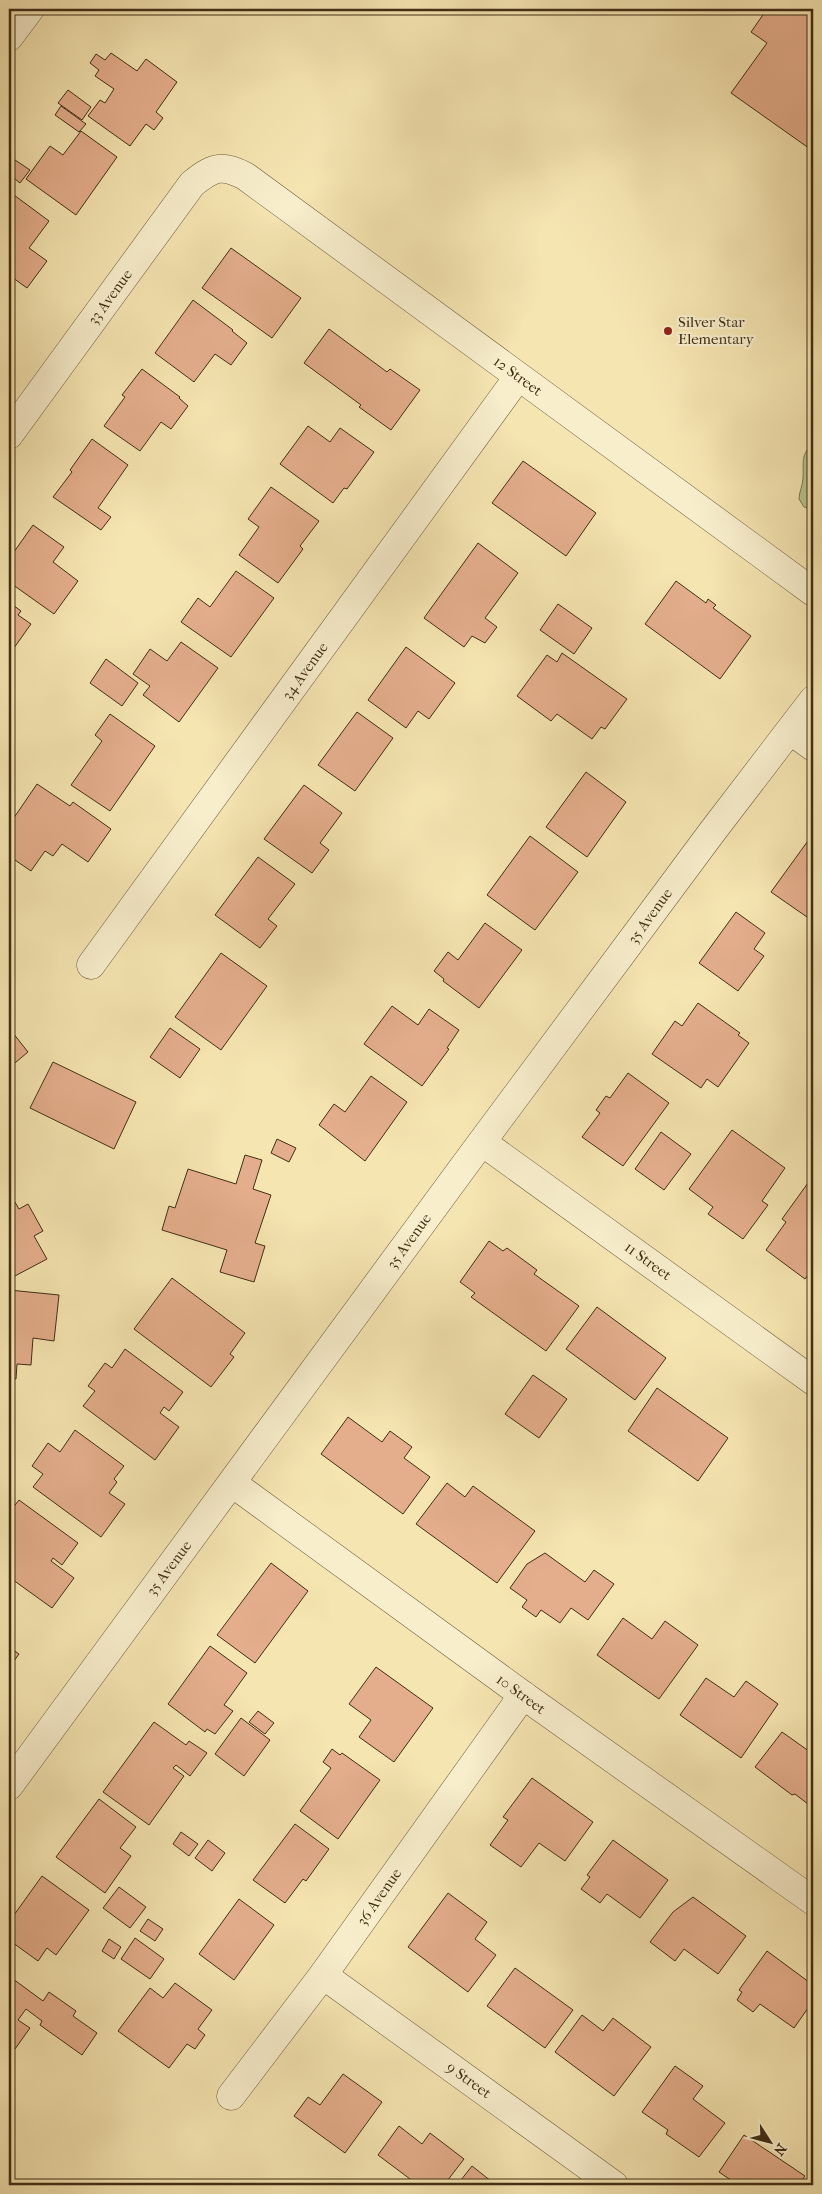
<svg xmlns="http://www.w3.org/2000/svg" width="822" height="2194" font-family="'IM FELL French Canon',serif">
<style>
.green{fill:#b8c58e;stroke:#7c7a52}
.building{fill:#e4ae8c;stroke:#412f16}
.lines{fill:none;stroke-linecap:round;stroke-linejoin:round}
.minor-casing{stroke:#6e5c3d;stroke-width:29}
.minor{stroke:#f8eecc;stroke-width:28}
.poi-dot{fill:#8f2418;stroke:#f8eecc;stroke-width:2}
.labels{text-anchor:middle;stroke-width:4.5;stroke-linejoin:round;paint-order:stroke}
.street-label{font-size:15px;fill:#412f16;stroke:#f8eecc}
.poi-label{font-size:15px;fill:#412f16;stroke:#f8eecc;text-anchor:start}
</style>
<rect width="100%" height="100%" fill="#f5e5b1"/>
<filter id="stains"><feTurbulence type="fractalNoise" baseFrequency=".004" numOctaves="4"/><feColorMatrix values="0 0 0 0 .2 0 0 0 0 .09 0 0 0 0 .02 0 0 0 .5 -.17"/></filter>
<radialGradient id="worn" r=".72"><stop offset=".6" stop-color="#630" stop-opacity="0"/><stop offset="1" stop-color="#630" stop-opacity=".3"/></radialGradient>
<!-- green -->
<path class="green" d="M 813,444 L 813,509 L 804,507 L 799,499 C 799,492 803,485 803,478 C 804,464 800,454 813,444 Z"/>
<!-- building -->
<g class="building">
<polygon points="767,9 813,9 813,151 731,93 767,43 751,32"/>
<polygon points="111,53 137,71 146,59 177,82 156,112 163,118 154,130 146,124 130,146 88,116 100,100 105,103 114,89 95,76 99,70 90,63 96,54 105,60"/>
<polygon points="68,90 91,107 82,120 58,103"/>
<polygon points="61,106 86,124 79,132 55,115"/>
<polygon points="81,131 117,157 76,215 26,179 50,146 63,155"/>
<polygon points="15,160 30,170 20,183 9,174 9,168"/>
<polygon points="14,195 49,221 29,248 47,261 27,288 9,275 9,203"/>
<polygon points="231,248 301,298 272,338 202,288"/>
<polygon points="9,289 14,293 9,301"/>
<polygon points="193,300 233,330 232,331 247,343 231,365 215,354 194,382 155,353"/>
<polygon points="329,329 387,372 390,369 420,390 391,430 359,407 361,405 304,363"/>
<polygon points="142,369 180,397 179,398 188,406 171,429 161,422 140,451 104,426 125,397 122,395"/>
<polygon points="308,426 330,442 340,428 374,452 347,489 344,488 333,503 280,464"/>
<polygon points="92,439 128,465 98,508 111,517 101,530 53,497 72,472 70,470"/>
<polygon points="523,461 596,513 566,556 492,503"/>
<polygon points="271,487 319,521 300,546 303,549 278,583 239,555 259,527 248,519"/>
<polygon points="33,525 64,547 53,562 78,581 54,614 9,582 9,559"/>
<polygon points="478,543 518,573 485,618 497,627 485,643 472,636 464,647 424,618"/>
<polygon points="236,571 274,598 231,657 181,622 198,598 210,607"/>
<polygon points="676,581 706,603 708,599 716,605 713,608 751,636 720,679 645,624"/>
<polygon points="9,602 21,611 18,615 31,624 9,655"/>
<polygon points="558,604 592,628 574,654 540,630"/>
<polygon points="181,642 218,668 179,722 143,695 150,686 133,674 150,649 167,661"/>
<polygon points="406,647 455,683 429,719 418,711 406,728 368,700"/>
<polygon points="562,653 627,699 605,729 601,727 592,739 557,714 551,721 517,696 547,655 557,662"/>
<polygon points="106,659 138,683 122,706 90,683"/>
<polygon points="357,712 393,738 355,791 318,765"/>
<polygon points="110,714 155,746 110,811 71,785 102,741 95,735"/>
<polygon points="586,772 626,802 587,857 546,827"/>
<polygon points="37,784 70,806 73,802 111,829 88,862 62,844 53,856 45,851 31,871 9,856 9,825"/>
<polygon points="304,785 342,813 320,843 329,850 312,873 264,839"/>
<polygon points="530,836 578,872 535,930 487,895"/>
<polygon points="810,838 813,840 813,910 807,917 771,892"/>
<polygon points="258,857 295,884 268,919 277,926 260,948 215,915"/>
<polygon points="736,912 765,933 754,949 764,956 738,991 699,963"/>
<polygon points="485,923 522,950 479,1008 443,981 444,979 434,971 448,952 458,960"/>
<polygon points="221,953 267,986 221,1050 175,1017"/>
<polygon points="698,1003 740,1033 738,1035 749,1043 718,1087 707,1079 701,1088 652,1054 675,1021 682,1026"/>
<polygon points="392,1006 418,1025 429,1009 459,1030 447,1048 449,1049 422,1086 364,1044"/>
<polygon points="9,1028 28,1052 9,1068"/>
<polygon points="170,1028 200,1049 180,1078 150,1057"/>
<polygon points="53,1062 136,1102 114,1149 30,1108"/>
<polygon points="628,1073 669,1103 623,1166 582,1137 600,1113 596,1110 606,1096 610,1098"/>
<polygon points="371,1076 407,1102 365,1161 319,1125 334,1104 345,1112"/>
<polygon points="732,1130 785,1168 762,1201 768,1205 743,1239 708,1214 713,1207 689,1189"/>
<polygon points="661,1132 691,1154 664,1190 635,1169"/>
<polygon points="277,1139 296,1148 289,1162 271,1153"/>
<polygon points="245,1155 262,1160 253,1189 271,1195 255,1243 265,1246 254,1282 220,1272 227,1250 162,1230 169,1206 175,1208 188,1169 236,1184"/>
<polygon points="813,1176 813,1268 805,1279 766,1250 786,1222 782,1219"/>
<polygon points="12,1197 19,1209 28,1204 43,1231 34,1236 47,1259 13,1277 9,1270 9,1199"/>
<polygon points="489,1241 503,1251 507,1248 537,1270 534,1274 579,1306 546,1351 471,1297 475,1293 460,1282"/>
<polygon points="172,1278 245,1333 230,1354 234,1357 211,1387 134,1329"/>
<polygon points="9,1290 59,1295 54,1341 33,1338 31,1365 17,1364 16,1379 9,1378"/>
<polygon points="597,1307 666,1358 635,1400 566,1349"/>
<polygon points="125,1349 183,1392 169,1411 164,1407 160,1413 179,1427 155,1460 83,1406 95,1391 88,1386 105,1363 112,1368"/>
<polygon points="533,1375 567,1399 539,1438 505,1414"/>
<polygon points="657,1388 728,1438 698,1481 628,1431"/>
<polygon points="348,1417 382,1442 390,1431 412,1447 404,1458 430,1477 403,1514 321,1454"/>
<polygon points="75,1430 124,1466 114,1479 117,1482 109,1493 125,1504 101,1537 33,1487 43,1474 32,1466 48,1443 60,1452"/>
<polygon points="447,1483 465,1497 473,1486 535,1531 497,1583 416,1524"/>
<polygon points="19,1500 78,1543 62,1565 53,1558 51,1561 74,1578 52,1608 9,1577 9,1510 12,1509"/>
<polygon points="545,1553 585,1582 594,1570 614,1584 588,1620 571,1608 560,1623 541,1610 536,1617 522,1607 527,1600 510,1588 527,1564"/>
<polygon points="271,1563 308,1591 255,1663 217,1635"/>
<polygon points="9,1605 14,1609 9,1617"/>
<polygon points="623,1618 652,1639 665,1621 698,1645 659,1699 597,1655"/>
<polygon points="210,1646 247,1673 224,1705 233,1711 215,1734 207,1729 205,1732 168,1704"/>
<polygon points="9,1647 19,1654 9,1668"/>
<polygon points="376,1667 433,1708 394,1762 359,1737 371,1720 349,1704"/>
<polygon points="706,1678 734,1697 746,1681 778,1704 741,1758 680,1715"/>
<polygon points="258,1711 274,1723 265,1734 249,1722"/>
<polygon points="241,1718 270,1740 244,1776 215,1754"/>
<polygon points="154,1722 186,1745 189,1741 207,1753 190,1776 176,1765 173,1768 184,1776 149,1825 103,1792"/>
<polygon points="782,1732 813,1754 813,1808 795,1794 792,1795 755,1767"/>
<polygon points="332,1749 340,1755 342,1753 380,1780 338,1839 300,1811 331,1768 323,1762"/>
<polygon points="532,1778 593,1822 565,1861 539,1843 521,1867 490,1845 508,1820 503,1817"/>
<polygon points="99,1799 136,1827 120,1848 131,1856 105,1893 56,1857"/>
<polygon points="295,1824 329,1849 306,1881 303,1879 285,1903 253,1880"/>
<polygon points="181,1832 198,1844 189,1856 173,1844"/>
<polygon points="208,1840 225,1853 212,1871 195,1858"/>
<polygon points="613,1840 668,1880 640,1918 607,1894 600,1903 581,1889 590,1877 587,1875"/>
<polygon points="42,1876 89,1910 56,1955 47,1948 38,1961 9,1940 9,1922"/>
<polygon points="119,1887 146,1907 130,1928 103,1908"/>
<polygon points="448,1893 487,1922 475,1939 496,1955 468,1992 408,1947"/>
<polygon points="693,1897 746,1936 718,1974 684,1949 675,1961 650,1942 673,1912"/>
<polygon points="239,1899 274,1925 234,1980 199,1954"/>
<polygon points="148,1919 163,1929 155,1941 140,1931"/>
<polygon points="135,1938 164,1959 150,1979 121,1959"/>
<polygon points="109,1939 121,1947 114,1959 102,1951"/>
<polygon points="767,1951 813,1985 813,2001 794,2028 760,2004 753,2012 737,2000 742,1992 739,1990"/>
<polygon points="515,1968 573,2010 545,2048 487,2006"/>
<polygon points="9,1976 43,2001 49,1992 76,2011 73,2016 97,2033 82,2055 40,2025 42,2021 26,2009 18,2020 30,2028 15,2049 9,2045"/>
<polygon points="175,1983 212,2010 198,2029 205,2035 195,2049 187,2044 169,2068 118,2031 150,1988 163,1998"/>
<polygon points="582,2015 603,2031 613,2018 651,2047 614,2096 555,2052"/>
<polygon points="675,2066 703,2086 693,2099 725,2123 699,2157 666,2134 668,2130 642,2112"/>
<polygon points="343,2074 382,2102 345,2153 294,2116 308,2097 320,2105"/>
<polygon points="399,2126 422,2144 430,2133 464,2159 444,2185 418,2185 378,2155"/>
<polygon points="744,2135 805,2176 798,2185 738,2185 719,2172"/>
<polygon points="472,2166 496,2185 457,2185"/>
</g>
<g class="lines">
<!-- minor casing -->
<g class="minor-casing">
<g id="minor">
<polyline points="9,37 30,9"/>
<path d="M 9,435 L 192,184 C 212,168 221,163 245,176 L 813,592"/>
<polyline points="791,731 813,747"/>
<polyline points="91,965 518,377"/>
<polyline points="482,1142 813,1381"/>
<polyline points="232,1483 523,1695 813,1901"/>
<polyline points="9,1786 461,1170 712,832 813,700"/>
<polyline points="323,1975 614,2185"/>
<polyline points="231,2096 323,1975 523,1695"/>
</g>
</g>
<!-- minor -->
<use href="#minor" class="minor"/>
</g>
<!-- markers -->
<circle class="poi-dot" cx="668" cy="331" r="5"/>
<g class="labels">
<!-- street labels -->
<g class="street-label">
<text transform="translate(110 297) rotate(-54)" y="5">33 Avenue</text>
<text transform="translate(518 376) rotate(36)" y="5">12 Street</text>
<text transform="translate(305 671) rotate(-54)" y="5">34 Avenue</text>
<text transform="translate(650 916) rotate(-54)" y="5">35 Avenue</text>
<text transform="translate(409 1241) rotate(-54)" y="5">35 Avenue</text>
<text transform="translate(648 1261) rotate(36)" y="5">11 Street</text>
<text transform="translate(169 1568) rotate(-53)" y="5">35 Avenue</text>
<text transform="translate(521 1694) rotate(36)" y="5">10 Street</text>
<text transform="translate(379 1897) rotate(-55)" y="5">36 Avenue</text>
<text transform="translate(469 2080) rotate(36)" y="5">9 Street</text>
</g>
<!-- poi labels -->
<g class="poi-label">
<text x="678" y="327">Silver Star<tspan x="678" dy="17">Elementary</tspan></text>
</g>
</g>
<!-- margin -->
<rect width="822" height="2194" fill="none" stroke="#f5e5b1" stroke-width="30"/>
<rect x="10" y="10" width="802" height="2174" fill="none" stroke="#412f16" stroke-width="2.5"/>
<rect x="15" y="15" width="792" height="2164" fill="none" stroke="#412f16"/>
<!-- north arrow -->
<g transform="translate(770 2142) rotate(126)" stroke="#f8eecc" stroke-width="4" paint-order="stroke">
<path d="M0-4L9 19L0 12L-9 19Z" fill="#412f16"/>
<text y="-8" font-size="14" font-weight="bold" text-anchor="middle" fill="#412f16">N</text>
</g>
<rect width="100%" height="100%" filter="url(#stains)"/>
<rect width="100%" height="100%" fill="url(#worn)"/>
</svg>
